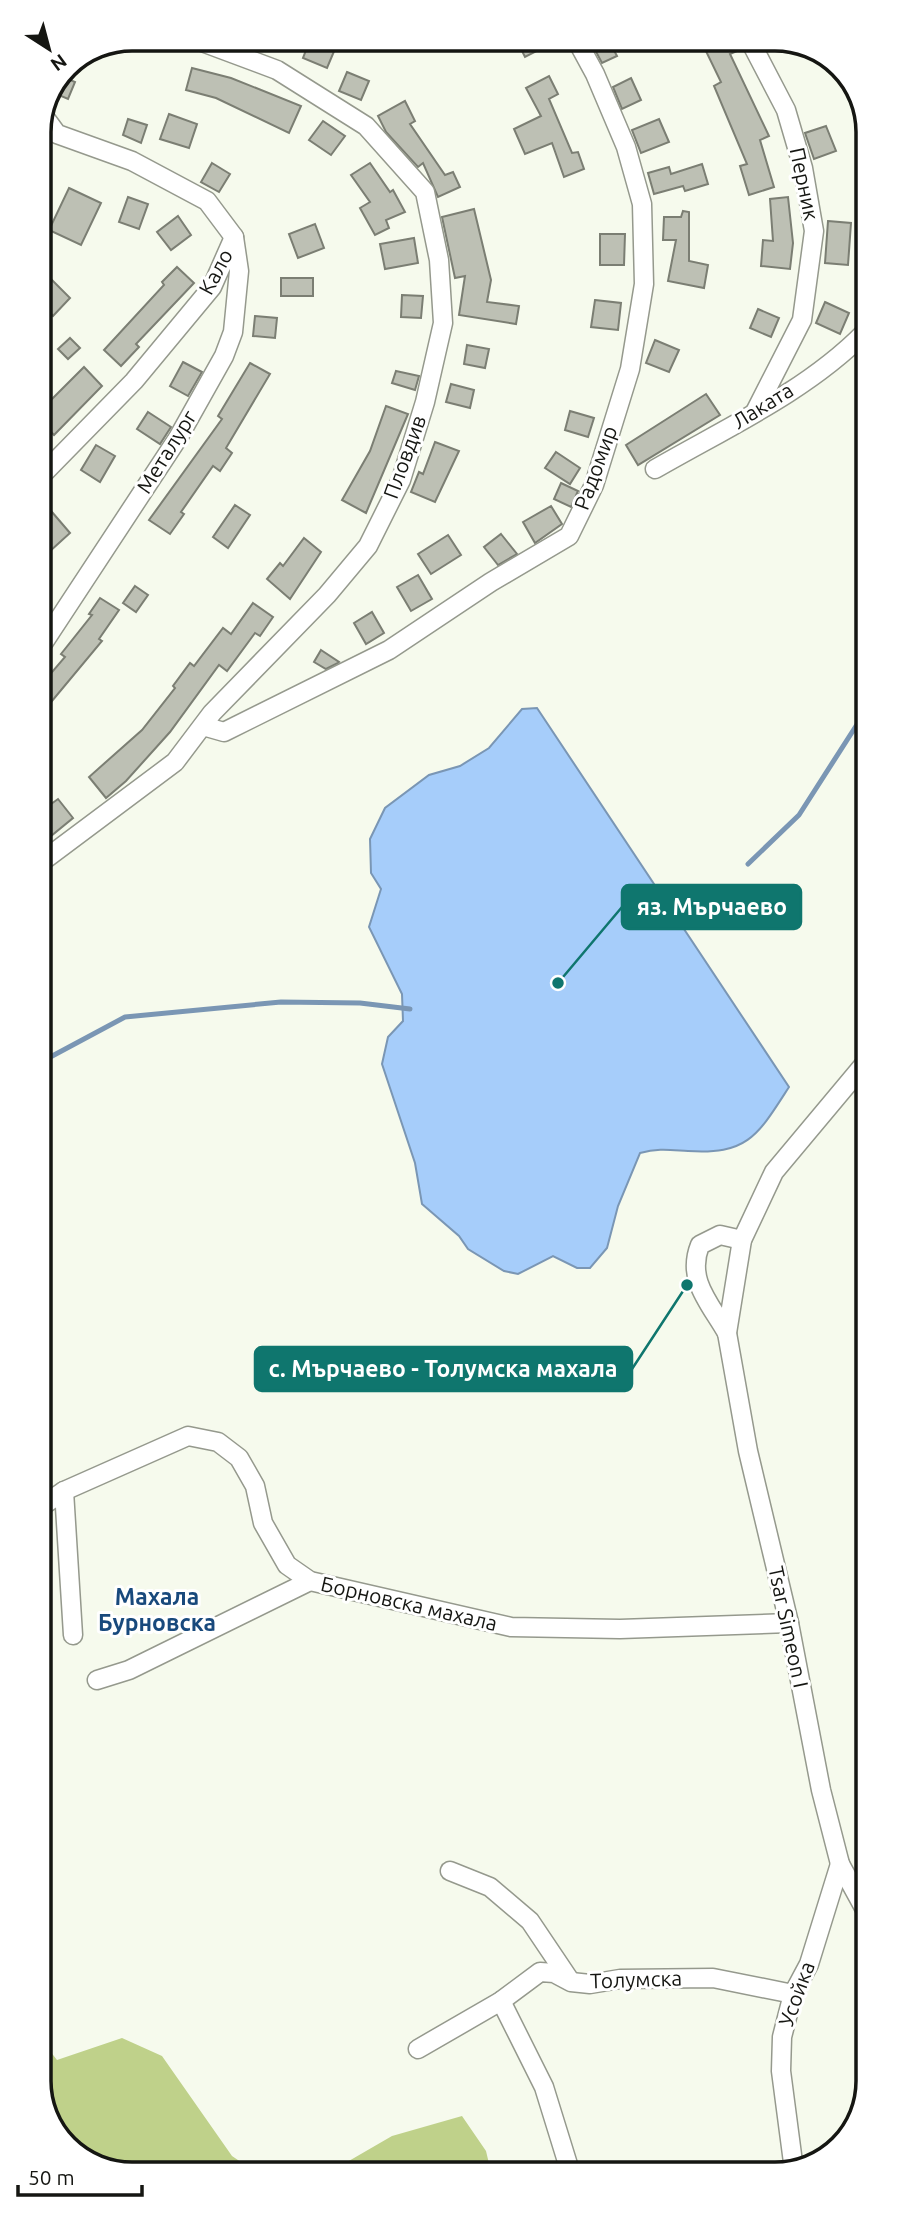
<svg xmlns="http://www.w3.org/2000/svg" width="907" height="2213" font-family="Ubuntu,sans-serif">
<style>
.forest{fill:#bfd18a}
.water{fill:#a6cdfa;stroke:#7a96b4;stroke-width:2}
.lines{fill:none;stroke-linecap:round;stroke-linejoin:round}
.stream{stroke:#7a96b4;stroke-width:5}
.building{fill:#bdc0b4;stroke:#7b7e73;stroke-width:2}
.minor-casing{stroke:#95998d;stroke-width:21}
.minor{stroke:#fff;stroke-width:18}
.labels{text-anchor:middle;stroke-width:6;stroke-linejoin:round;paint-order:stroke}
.street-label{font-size:21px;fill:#151612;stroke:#fff}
.neighbourhood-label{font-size:23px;font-weight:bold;fill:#18497c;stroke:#fff}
.rim{fill:none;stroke:#151612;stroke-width:3.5}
.leader{fill:none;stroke:#0f766e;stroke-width:2.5}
.callout-dot{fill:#0f766e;stroke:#fff;stroke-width:2.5}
.callout{fill:#0f766e;stroke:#0f766e;stroke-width:2.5}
.callout-label{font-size:23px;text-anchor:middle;font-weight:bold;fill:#fff}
</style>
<rect width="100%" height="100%" fill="#f6faed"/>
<!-- forest -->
<g class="forest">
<polygon points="122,2038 162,2056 232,2156 257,2173 125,2174 74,2155 43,2111 43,2042 57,2060"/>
<polygon points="462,2116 486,2151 491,2172 277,2173 296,2165 335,2169 392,2136"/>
</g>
<!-- water -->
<path class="water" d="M 537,708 L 789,1087 C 758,1135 748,1155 688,1151 C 670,1150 658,1148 640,1153 L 618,1206 L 607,1248 L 590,1268 L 577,1268 L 553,1256 L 518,1274 L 504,1271 L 468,1249 L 459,1236 L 422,1204 L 415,1163 L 382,1064 L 388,1037 L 403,1021 L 402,994 L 369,927 L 381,889 L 371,873 L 370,839 L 385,808 L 429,775 L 460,766 L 489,748 L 522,709 Z"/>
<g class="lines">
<!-- stream -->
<g class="stream">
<polyline points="748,864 799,815 865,712"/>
<polyline points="41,1062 125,1017 281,1002 360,1003 410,1009"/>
</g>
</g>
<!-- building -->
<g class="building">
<polygon points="516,39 560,39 525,57"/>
<polygon points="608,39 617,56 602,63 593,46"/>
<polygon points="716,39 731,39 737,51 730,54 769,136 760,140 774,187 749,195 740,166 747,164 714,86 721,82 703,45"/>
<polygon points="310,40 335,49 327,68 303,58"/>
<polygon points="192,68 231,78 301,106 289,133 216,98 186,90"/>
<polygon points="347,72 369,81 361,100 339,91"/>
<polygon points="61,76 75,82 68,99 54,93"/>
<polygon points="549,76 558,94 549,99 572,153 578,152 584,169 564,177 552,143 525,154 514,129 541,116 526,88"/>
<polygon points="631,78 641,100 622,109 613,87"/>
<polygon points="405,101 415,121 410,124 445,175 453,172 460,187 438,197 423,163 418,167 386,132 378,116"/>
<polygon points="169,114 197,124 189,148 160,139"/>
<polygon points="128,119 147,125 141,143 123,135"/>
<polygon points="659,119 669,142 641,153 632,130"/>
<polygon points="323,121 345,136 331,155 309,140"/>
<polygon points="826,126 836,151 814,159 805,133"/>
<polygon points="212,163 230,174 219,192 201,182"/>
<polygon points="370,163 390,192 393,190 405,212 386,220 389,228 375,235 360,208 370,202 351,175"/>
<polygon points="702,164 708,184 685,191 683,186 654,194 648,173 669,167 671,174"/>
<polygon points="69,188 101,203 81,245 49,230"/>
<polygon points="128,197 148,204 139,229 119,222"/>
<polygon points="788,197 793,243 790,269 761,266 763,240 773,241 770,199"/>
<polygon points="474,209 491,280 487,302 519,306 516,324 459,315 465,276 455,278 442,217"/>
<polygon points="683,211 689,212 689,261 708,265 704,288 668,281 676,240 663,240 664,217 681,217"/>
<polygon points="178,216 191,235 171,250 157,232"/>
<polygon points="828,221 851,223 848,265 825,263"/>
<polygon points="315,224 324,248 298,258 289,234"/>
<polygon points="600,234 625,234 624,265 600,265"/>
<polygon points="414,238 418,263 385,269 380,244"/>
<polygon points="39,267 70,298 53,316 39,301"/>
<polygon points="177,267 194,283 136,344 139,347 121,366 104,350 164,285 162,282"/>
<rect x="281" y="278" width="32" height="18"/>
<polygon points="402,295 423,296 421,318 401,317"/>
<polygon points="595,300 621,303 618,330 591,327"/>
<polygon points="825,302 849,313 840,334 816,323"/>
<polygon points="758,309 779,318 771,337 750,328"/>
<polygon points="255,316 277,318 275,338 253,336"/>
<polygon points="70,338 80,348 68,359 58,349"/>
<polygon points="655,340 679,350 669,372 646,363"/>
<polygon points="467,345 489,349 485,368 464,364"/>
<polygon points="183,362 202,372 188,396 170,386"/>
<polygon points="250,363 270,374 226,448 232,453 220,471 213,466 181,512 184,514 170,534 149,520 222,419 218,416"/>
<polygon points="84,367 102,386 54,435 39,419 39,412"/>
<polygon points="396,371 419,376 415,390 392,383"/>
<polygon points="451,384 474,390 470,408 446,402"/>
<polygon points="706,394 720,415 638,465 626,445"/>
<polygon points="386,406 408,414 366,513 342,500 370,451"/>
<polygon points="570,411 594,418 588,437 565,430"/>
<polygon points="148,412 171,427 160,444 137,429"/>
<polygon points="435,442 459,451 435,502 411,492 419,472 423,474"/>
<polygon points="96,445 115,456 100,482 81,470"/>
<polygon points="556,452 580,468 570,484 545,468"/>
<polygon points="561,483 578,491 571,507 554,499"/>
<polygon points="235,505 250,515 228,548 213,537"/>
<polygon points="551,506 562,524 535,543 523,522"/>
<polygon points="52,512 70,533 49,552 40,541 40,524"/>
<polygon points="501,534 517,554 498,565 484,547"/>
<polygon points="448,535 461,555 431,574 418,554"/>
<polygon points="304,538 321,552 290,599 267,579 280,563 283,566"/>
<polygon points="418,575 432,599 411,611 397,587"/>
<polygon points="135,586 148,595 136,612 123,603"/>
<polygon points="100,598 119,610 99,639 102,641 52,701 40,690 40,686 65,657 61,654 92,615 89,614"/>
<polygon points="253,603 273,617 260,636 255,633 227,671 219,665 170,732 126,781 106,798 89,777 142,730 175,688 173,686 190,663 194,666 223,628 231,634"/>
<polygon points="372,612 384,633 366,644 354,623"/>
<polygon points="321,650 339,662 338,663 326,669 314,662"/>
<polygon points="58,799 73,818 51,836 40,822 40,812"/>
</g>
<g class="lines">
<!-- minor casing -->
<g class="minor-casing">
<g id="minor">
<polyline points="749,39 786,110 803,168 814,231 802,320 755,412"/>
<path d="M 655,469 C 726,428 807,391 864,333"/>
<polyline points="39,478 134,381 212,287 234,237"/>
<polyline points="40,648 178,438 224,356 233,332 239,271 234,237 207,201 132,161 57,134 43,115"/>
<polyline points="203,726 224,732 389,650 491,582 569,536 594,485 630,369 644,284 642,204 626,147 595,74 576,39"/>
<polyline points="40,863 175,762 212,713 327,595 368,546 401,480 425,402 443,323 439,260 425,192 366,126 277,70 194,39"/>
<polyline points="866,1062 774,1172 742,1240 727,1333 748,1451 789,1623 821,1790 840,1864 868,1915"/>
<path d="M 727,1333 C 710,1303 686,1280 700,1245 L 720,1235 L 742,1240"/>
<polyline points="64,1491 73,1635"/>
<polyline points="42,1506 64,1491 188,1436 218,1442 239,1458 255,1486 263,1523 287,1565 310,1581 511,1627 620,1629 789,1623"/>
<polyline points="97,1680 129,1670 310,1581"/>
<polyline points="450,1871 490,1887 530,1921 569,1979"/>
<polyline points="501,2001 544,2087 570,2171"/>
<polyline points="418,2049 501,2001 540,1972 554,1973 571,1982 590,1984 620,1979 713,1978 793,1994"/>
<polyline points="794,2170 781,2071 782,2037 793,1994 809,1964 840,1864"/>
</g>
</g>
<!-- minor -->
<use href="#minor" class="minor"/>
</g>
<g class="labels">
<!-- street labels -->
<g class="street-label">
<text transform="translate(804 184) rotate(78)" y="7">Перник</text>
<text transform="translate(216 272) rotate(-62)" y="7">Кало</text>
<text transform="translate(763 406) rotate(-32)" y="7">Лаката</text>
<text transform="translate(167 452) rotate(-58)" y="7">Металург</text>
<text transform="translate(405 457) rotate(-70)" y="7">Пловдив</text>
<text transform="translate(596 468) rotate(-70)" y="7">Радомир</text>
<text transform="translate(409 1604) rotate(13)" y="7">Борновска махала</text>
<text transform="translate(788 1627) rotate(78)" y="7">Tsar Simeon I</text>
<text transform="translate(636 1980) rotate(-2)" y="7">Толумска</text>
<text transform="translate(797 1994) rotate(-70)" y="7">Усойка</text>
</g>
<!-- neighbourhood labels -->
<g class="neighbourhood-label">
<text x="157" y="1605">Махала<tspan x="157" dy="26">Бурновска</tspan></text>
</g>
</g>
<!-- crop -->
<path d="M0 0H907V2213H0ZM132 51H775A81 81 0 0 1 856 132V2081A81 81 0 0 1 775 2162H132A81 81 0 0 1 51 2081V132A81 81 0 0 1 132 51Z" fill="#fff" fill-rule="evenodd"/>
<path class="rim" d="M132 51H775A81 81 0 0 1 856 132V2081A81 81 0 0 1 775 2162H132A81 81 0 0 1 51 2081V132A81 81 0 0 1 132 51Z"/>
<!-- callouts -->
<path class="leader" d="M558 983L622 907M687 1285L632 1369"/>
<g class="callout-dot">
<circle cx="558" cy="983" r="7"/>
<circle cx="687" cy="1285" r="7"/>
</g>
<g class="callout">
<rect x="622" y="885" width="179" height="44" rx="7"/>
<rect x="255" y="1347" width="377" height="44" rx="7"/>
</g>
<g class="callout-label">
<text x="712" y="915">яз. Мърчаево</text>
<text x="443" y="1377">с. Мърчаево - Толумска махала</text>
</g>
<!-- north arrow -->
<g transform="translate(49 49) rotate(144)" stroke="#ffffff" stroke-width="5" paint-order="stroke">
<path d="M0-5L12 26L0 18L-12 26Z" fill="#151612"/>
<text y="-10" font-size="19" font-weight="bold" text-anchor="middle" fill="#151612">N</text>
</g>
<!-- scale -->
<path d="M18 2185v10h124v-10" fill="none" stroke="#151612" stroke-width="3.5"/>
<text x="28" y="2185" font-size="21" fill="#151612" stroke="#ffffff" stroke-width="5" paint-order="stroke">50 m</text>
</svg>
